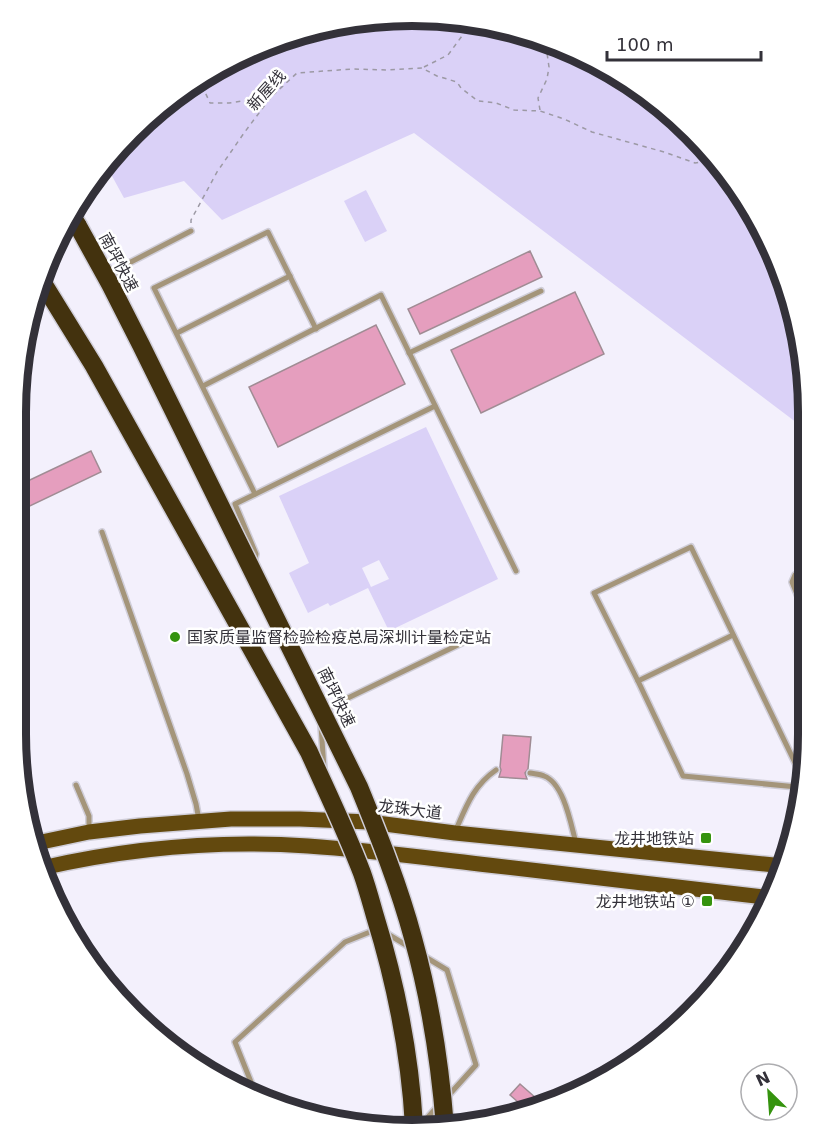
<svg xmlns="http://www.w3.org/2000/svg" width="823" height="1146" font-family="'DejaVu Sans','Noto Sans SC',sans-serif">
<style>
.green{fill:#dad1f7;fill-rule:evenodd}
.building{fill:#e59ebe;stroke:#a08c94;stroke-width:1.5}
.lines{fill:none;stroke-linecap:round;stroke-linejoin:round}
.lane-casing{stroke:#d0ced9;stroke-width:8}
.primary-casing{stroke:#d0ced9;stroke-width:18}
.highway-casing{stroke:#d0ced9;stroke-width:21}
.path{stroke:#9c99a4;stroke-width:1.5;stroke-dasharray:4.5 4.5;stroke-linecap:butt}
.lane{stroke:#a4957a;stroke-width:5}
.primary{stroke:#63490e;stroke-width:15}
.highway{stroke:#43320e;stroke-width:18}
.highway-bridge-casing{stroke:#d0ced9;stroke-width:21;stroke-linecap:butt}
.highway-bridge{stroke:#43320e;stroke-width:18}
.poi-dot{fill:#35930e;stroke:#fff;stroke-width:2}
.labels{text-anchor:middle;stroke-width:5;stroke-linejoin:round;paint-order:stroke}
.street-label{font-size:16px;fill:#333139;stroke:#fff}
.poi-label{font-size:16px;fill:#333139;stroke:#fff;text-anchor:end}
.rim{fill:none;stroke:#333139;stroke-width:8}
</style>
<rect width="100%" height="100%" fill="#f3f0fc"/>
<!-- green -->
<g class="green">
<polygon points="385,16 463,18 539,36 609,68 673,113 726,170 778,259 805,359 805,429 414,133 222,220 184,181 124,198 106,165 170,97 236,56 309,29"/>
<polygon points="366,190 387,231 365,242 344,201"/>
<path d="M 426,427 L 498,579 L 389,631 L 368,588 L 330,606 L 328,603 L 308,613 L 289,573 L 309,563 L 279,496 ZM 379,560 L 389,579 L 371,587 L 362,568 Z"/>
</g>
<!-- building -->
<g class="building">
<polygon points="530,251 542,277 420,334 408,309"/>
<polygon points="575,292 604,354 481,413 451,350"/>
<polygon points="376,325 405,384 278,447 249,387"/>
<polygon points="91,451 101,472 15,513 15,487"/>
<polygon points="503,735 531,737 528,769 525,773 527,779 499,777 501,770 500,767"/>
<polygon points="520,1084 545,1106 527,1110 510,1095"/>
</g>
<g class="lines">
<!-- lane casing -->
<g class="lane-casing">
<g id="lane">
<polyline points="117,283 116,281 127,264 191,231"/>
<polyline points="177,333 290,276"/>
<polyline points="409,353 541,291"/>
<polyline points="203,386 381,295 516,571"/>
<polyline points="255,494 154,288 268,232 316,329"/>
<polyline points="102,532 187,774 196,804 199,820"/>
<polyline points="254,563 256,554 235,504 435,406"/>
<polyline points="806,569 795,575 792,582 806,616"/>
<polyline points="733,635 638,681 683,776 797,787"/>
<polyline points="638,681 594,593 691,547 799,771 788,855"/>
<polyline points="323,710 462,643"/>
<polyline points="321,726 324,768"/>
<path d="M 530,773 C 535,774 540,774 544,776 C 564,783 571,825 576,843"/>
<polyline points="76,785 89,816 89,831"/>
<path d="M 455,832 C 466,807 473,786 496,770"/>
<polyline points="386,933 411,948"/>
<polyline points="422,955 447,970 476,1065 448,1096"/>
<polyline points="257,1097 235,1042 345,942 375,930"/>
<polyline points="420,1126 437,1107"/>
</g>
</g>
<!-- primary casing -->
<g class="primary-casing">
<g id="primary">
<polyline points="32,844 89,832 140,826 231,819 300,819 369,822 455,833 784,866"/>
<path d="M 42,868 C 129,848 219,840 308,846 C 368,850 428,858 488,865 C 583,876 677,887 772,898"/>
</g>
</g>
<!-- highway casing -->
<g class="highway-casing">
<polyline id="highway" points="71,215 78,226"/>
</g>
<!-- path -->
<g class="path">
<polyline points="424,67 448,55 470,25 476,21"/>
<polyline points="205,76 205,92 210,103 229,103 270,97"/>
<polyline points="540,110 538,98 547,79 549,67 545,39"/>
<polyline points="191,223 191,220 217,172 244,133 271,97 297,73 352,69 386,70 422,68 437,76 457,82 461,88 478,101 496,103 514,110 540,111 564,119 592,132 664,152 695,163 717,160"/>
</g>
<!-- lane -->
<use href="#lane" class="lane"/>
<!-- primary -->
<use href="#primary" class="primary"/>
<!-- highway -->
<use href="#highway" class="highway"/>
<!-- highway-bridge casing -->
<g class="highway-bridge-casing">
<g id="highway-bridge">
<path d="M 78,226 L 110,284 L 141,345 L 359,787 C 379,836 399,886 413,938 C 430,999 440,1063 445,1127"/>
<path d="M 41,280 L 94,366 L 309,752 C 327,792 346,831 362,873 C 367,887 371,902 375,916 C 396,984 410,1055 414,1126"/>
</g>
</g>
<!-- highway-bridge -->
<use href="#highway-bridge" class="highway-bridge"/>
</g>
<!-- markers -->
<g class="poi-dot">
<circle cx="175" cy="637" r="6"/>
<rect x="700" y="832" width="12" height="12" rx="3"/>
<rect x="701" y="895" width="12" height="12" rx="3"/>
</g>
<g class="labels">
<!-- street labels -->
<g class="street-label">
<text transform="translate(266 90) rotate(-48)" y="6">新屋线</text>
<text transform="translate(119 262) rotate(62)" y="6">南坪快速</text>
<text transform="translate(337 697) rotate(64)" y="6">南坪快速</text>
<text transform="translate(410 809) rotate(7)" y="6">龙珠大道</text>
</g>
<!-- poi labels -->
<g class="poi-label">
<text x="187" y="643" text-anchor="start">国家质量监督检验检疫总局深圳计量检定站</text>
<text x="694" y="844">龙井地铁站</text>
<text x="695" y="907">龙井地铁站 ①</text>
</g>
</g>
<!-- crop -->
<path d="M0 0H823V1146H0ZM412 26H412A386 386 0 0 1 798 412V734A386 386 0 0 1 412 1120H412A386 386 0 0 1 26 734V412A386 386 0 0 1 412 26Z" fill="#fff" fill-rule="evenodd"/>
<path class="rim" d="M412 26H412A386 386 0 0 1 798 412V734A386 386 0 0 1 412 1120H412A386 386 0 0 1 26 734V412A386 386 0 0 1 412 26Z"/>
<!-- north arrow -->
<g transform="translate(769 1092) rotate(335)"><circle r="28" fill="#ffffff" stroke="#adadb0" stroke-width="1.5"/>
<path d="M0-4.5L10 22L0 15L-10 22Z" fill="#35930e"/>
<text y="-9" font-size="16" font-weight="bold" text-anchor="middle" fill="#333139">N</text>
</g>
<!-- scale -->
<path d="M607 51v9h154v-9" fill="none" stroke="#333139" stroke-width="3"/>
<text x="616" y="51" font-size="18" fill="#333139" stroke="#ffffff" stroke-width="4.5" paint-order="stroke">100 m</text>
</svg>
